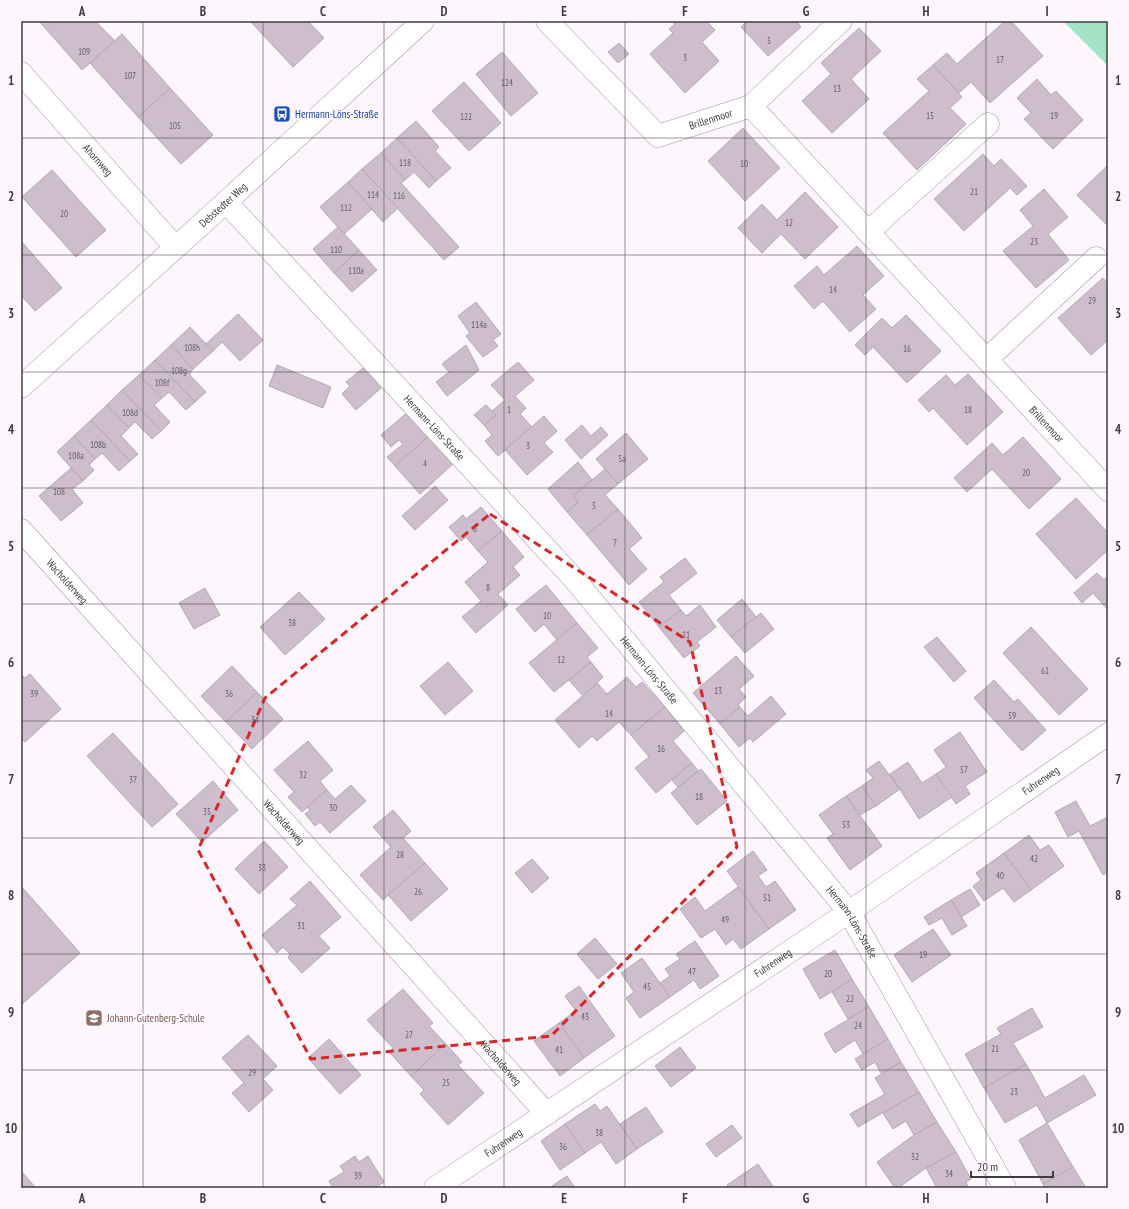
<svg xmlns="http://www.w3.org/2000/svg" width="1129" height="1209" font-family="'PT Sans Narrow',sans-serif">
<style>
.green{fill:#a4e4c6}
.building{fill:#cebdcc;stroke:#b6a7b5}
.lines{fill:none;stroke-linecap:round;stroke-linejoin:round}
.minor-casing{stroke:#a595a4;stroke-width:23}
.minor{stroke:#fff;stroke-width:22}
.marked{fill:none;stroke:#d62828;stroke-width:3;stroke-dasharray:8 5;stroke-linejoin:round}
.grid{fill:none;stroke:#413b41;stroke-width:1;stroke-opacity:0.55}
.labels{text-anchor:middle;stroke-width:4;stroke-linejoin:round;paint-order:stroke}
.number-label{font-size:9px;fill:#645c64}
.transit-label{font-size:11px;fill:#164399;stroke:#fdf6fd;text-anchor:start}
.street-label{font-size:11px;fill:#413b41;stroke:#fdf6fd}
.education-label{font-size:11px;fill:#785e54;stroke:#fdf6fd;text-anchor:start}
.neatline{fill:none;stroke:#413b41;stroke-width:1.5}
.grid-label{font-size:13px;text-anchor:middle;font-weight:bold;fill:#413b41}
</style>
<rect width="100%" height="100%" fill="#fdf6fd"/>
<!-- green -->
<polygon class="green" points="1063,21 1108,21 1108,66"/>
<!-- building -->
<g class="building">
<polygon points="39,21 95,21 115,41 82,70"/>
<polygon points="250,21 308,21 324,38 293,67"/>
<polygon points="672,21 706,21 715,30 702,42 719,61 685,93 650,54 673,33 669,29 675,24"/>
<polygon points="747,21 796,21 801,27 768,56 741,27"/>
<polygon points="1005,21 1011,21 1043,56 990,103 971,82 959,93 933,65 947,53 957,64"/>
<polygon points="859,28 881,51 851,79 869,99 832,133 802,101 831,74 821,63"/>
<polygon points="122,34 170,88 138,117 90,63"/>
<polygon points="619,43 629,54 618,63 608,52"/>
<polygon points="502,52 538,93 511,116 476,74"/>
<polygon points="933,65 962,97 950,108 966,124 917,170 883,133 929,91 917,79"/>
<polygon points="1037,79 1051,95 1056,91 1083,120 1053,149 1024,119 1031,113 1017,98"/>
<polygon points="464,82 501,123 469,151 432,111"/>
<polygon points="170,88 213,135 181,164 138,117"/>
<polygon points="416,121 439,147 435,151 451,168 436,181 397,138"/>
<polygon points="743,128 780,168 745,201 708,161"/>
<polygon points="397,138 436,181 429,188 414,172 405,180 381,153"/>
<polygon points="381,153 405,180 401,183 459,247 444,260 362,169"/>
<polygon points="983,154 994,166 1001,159 1027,186 1017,195 1010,188 964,231 934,199"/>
<polygon points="1108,165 1108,226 1077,195"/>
<polygon points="362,169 398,208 383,222 348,182"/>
<polygon points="52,170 106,230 76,257 22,197"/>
<polygon points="348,182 372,209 344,234 320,207"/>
<polygon points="1044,189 1068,217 1048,234 1069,260 1036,288 1003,251 1033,226 1020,210"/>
<polygon points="805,192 838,227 805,259 781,234 762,253 738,228 762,204 777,220"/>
<polygon points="338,227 359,250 334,273 313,249"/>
<polygon points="22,242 62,288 35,311 21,295"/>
<polygon points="857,246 884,276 863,295 876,309 850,332 823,301 814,309 794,286 817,266 824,275"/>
<polygon points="359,250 377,270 352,292 334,273"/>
<polygon points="1103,278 1108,284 1108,340 1091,355 1058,318"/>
<polygon points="476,302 501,334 493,340 498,346 483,357 466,336 470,333 458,316"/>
<polygon points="238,314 263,340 240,361 222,342 213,351 206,344"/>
<polygon points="906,315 941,351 907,383 873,347 865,355 855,345 882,318 892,328"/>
<polygon points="190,327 213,351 193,369 171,345"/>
<polygon points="171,345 193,369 189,374 206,392 195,402 155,360"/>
<polygon points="466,345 479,370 447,396 436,382 449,372 442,364"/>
<polygon points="155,360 195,402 186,410 169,392 162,398 139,375"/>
<polygon points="518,362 534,380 515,396 526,408 520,414 532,427 498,456 485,441 492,435 484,425 496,415 492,411 505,400 491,385"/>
<polygon points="277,365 331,387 323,408 269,386"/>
<polygon points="363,368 381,388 356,410 342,394 350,386 346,382"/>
<polygon points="968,374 1003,412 967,445 933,408 929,412 918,400 946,375 955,385"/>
<polygon points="139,375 162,398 154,405 170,422 161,431 122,390"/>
<polygon points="122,390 161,431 152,439 135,422 129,428 107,405"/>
<polygon points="107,405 129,428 121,436 138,454 130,461 91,420"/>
<polygon points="486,405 496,415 484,425 474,415"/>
<polygon points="409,411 430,435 395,466 387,457 403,444 399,440 391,447 381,435"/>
<polygon points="544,416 557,431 544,443 553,452 527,475 505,450"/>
<polygon points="91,420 130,461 119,471 102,453 95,459 74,436"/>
<polygon points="582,425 591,436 601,427 608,435 581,459 565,440"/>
<polygon points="626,433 648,459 618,484 596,459"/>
<polygon points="430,435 454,463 420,494 395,466"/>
<polygon points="74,436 95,459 89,465 94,470 83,481 57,452"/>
<polygon points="1023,437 1061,479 1029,509 992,469 967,492 954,478 992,443 1003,455"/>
<polygon points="578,462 592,480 573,496 578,502 567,512 548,489"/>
<polygon points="71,468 83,481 72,489 83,503 61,521 39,496"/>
<polygon points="605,469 618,484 605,495 618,509 587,535 567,512 578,502 573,496"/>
<polygon points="435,486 448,500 415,530 402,516"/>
<polygon points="1076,498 1108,533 1108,550 1076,579 1036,534"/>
<polygon points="481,507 502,531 478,551 466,537 461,541 449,527 463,515 466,519"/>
<polygon points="618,509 642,538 629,549 647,569 629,585 587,535"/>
<polygon points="502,531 524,557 513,567 520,575 498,594 508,605 476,633 462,617 481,601 465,582 488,562 478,551"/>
<polygon points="685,558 697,573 669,595 681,610 659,627 639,602 664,582 660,577"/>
<polygon points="1097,573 1104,580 1108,576 1108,610 1093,593 1082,603 1074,593"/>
<polygon points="546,585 577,623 557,640 544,624 535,632 516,609"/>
<polygon points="205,588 220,615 194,629 179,603"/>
<polygon points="299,592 325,619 285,655 260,627"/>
<polygon points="742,599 756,617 731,637 717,620"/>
<polygon points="700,605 716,627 697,642 700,646 684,658 659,627 681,610 686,616"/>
<polygon points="761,613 774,629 745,653 731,637"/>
<polygon points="577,623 598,648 587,657 591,662 554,692 529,663"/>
<polygon points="1031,627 1088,689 1059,715 1003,653"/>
<polygon points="937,637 966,671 954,682 924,647"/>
<polygon points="736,656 754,676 739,689 746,697 738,705 740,707 720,724 693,693"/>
<polygon points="448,662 473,691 445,715 420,686"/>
<polygon points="591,662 603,677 583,696 569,680"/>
<polygon points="232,666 257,692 226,722 201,696"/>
<polygon points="21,674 25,678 30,674 61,709 25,742 21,738"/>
<polygon points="627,677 636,687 642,682 665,707 631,735 619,722 597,741 592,736 579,748 555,720 597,683 607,694"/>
<polygon points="994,680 1014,702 1018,699 1046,730 1022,751 974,698"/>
<polygon points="257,692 283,719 252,749 226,722"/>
<polygon points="771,696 786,714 753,742 750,738 739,747 720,724 740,707 748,716"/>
<polygon points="665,707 684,731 673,741 692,763 656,793 635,768 649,757 631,735"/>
<polygon points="960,732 987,772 965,786 970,794 956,804 936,774 946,767 934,750"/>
<polygon points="113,733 178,804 152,827 87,756"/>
<polygon points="308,741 333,770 320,781 327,790 302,812 288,797 294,792 274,770"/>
<polygon points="879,761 900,789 876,806 862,786 873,778 866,770"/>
<polygon points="908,762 922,783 936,774 952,797 919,819 890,774"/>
<polygon points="692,763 698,771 678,787 672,780"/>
<polygon points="701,769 727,801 697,825 671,793"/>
<polygon points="213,781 238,810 202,842 176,814"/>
<polygon points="351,785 366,801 330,833 320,822 315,826 305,814 310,810 307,807 327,790 335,799"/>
<polygon points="862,786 876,806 860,815 846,796"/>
<polygon points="846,796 882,846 850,870 827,838 833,834 819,815"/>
<polygon points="1076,801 1090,826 1108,817 1108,872 1103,875 1079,831 1068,837 1055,812"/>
<polygon points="393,810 411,831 403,838 425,863 383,900 360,875 391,847 373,827"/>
<polygon points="1029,835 1040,850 1049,845 1064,866 1031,890 1004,853"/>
<polygon points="264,841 288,867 259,894 235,869"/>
<polygon points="753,851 767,870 758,876 766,887 775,881 796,910 769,929 727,871"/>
<polygon points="1004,853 1031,890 1014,902 1003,888 984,901 973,886 981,880 976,873"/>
<polygon points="532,859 549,878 532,893 515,873"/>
<polygon points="425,863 448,889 411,921 388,895"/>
<polygon points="310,881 341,917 319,936 330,948 302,973 288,958 290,954 283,947 277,953 262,935 297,905 290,899"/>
<polygon points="21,886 80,953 21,1005"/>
<polygon points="738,887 769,929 741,949 733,939 726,945 715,929 701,938 680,909 695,897 705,911"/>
<polygon points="970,889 980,905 961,917 951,900"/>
<polygon points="951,900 967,926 952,935 942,918 929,925 924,917"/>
<polygon points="933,929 951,955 912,982 894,955"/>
<polygon points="595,938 617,964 598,979 577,954"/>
<polygon points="695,941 719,976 700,989 694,980 670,997 660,983 670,976 665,969 680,959 676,954"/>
<polygon points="835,950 852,979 820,999 803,969"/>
<polygon points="642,958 670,997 640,1018 626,998 634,992 621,973"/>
<polygon points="852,979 869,1007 848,1019 832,992"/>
<polygon points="579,986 615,1036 584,1058 559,1023 576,1011 565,996"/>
<polygon points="403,989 433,1023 429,1026 446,1044 411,1076 389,1052 393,1048 367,1020"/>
<polygon points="869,1007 888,1039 863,1054 855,1040 835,1053 824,1034"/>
<polygon points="1032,1008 1043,1027 1013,1043 1026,1064 984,1088 965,1054 1001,1034 997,1028"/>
<polygon points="559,1023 584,1058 560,1076 534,1041"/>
<polygon points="248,1035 277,1066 263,1079 273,1090 249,1112 232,1093 244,1083 222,1058"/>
<polygon points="329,1039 361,1075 340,1094 308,1058"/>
<polygon points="888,1039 901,1062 881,1073 875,1062 862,1070 855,1059"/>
<polygon points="446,1044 462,1062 458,1065 484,1093 448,1125 420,1094 424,1090 411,1076"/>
<polygon points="680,1047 696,1068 671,1087 655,1066"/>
<polygon points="901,1062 919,1092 858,1127 850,1114 885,1094 875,1078"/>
<polygon points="1026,1064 1045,1098 1084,1075 1096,1095 1047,1123 1037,1105 1005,1123 984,1088"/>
<polygon points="919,1092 937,1122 914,1135 906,1121 893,1129 883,1113"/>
<polygon points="595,1104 600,1111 607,1106 637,1149 616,1164 601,1142 585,1153 565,1124"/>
<polygon points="646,1107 663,1132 637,1149 620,1124"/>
<polygon points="937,1122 956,1152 926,1168 898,1188 895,1188 877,1162 914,1135"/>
<polygon points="1047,1123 1073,1167 1043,1184 1019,1140"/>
<polygon points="565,1124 585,1153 560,1170 541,1141"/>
<polygon points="732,1125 742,1138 716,1157 706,1144"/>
<polygon points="956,1152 971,1179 966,1182 969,1188 937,1188 926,1168"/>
<polygon points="355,1156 359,1162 368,1156 384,1182 375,1188 333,1188 329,1181 344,1172 340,1166"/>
<polygon points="758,1164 774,1188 729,1188 727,1185"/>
<polygon points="1073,1167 1086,1188 1045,1188 1043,1184"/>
<polygon points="21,1171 36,1188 21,1188"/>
<polygon points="567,1176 575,1188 553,1188 552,1186"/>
</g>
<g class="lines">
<!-- minor casing -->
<g class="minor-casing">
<g id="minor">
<path id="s1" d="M 547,21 L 658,136 L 751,106 L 1108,490"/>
<path id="s2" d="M 21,73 L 175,247"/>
<polyline points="751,106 841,21"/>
<path id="s3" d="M 226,202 L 575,580 L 849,912 L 1005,1188"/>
<polyline points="868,232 988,124"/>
<polyline points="987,359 1096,258"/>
<path id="s4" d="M 21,387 L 226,202 L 423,21"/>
<path id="s5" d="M 21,530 L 547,1114"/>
<path id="s6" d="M 435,1188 L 849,912 L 1108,734"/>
</g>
</g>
<!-- minor -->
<use href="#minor" class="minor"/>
</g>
<!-- marked area -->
<path class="marked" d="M 490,514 L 690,642 L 737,847 L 551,1036 L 311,1059 L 198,850 L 265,698 Z"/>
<!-- grid -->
<path class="grid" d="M 143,21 L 143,1188M 263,21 L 263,1188M 384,21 L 384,1188M 504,21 L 504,1188M 625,21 L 625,1188M 745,21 L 745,1188M 866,21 L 866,1188M 986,21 L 986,1188M 21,138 L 1108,138M 21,255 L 1108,255M 21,372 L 1108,372M 21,488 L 1108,488M 21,604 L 1108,604M 21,721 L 1108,721M 21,838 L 1108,838M 21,954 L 1108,954M 21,1070 L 1108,1070"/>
<!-- icons -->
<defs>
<g id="bus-square" transform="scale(0.9)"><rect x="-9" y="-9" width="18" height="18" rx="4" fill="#1a4fb4" stroke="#fdf6fd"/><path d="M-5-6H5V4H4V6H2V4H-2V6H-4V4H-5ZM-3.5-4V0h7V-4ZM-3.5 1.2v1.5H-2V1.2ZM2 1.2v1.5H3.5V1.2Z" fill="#fff"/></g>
<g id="school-square" transform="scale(0.9)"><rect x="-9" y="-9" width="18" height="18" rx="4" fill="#8d6e63" stroke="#fdf6fd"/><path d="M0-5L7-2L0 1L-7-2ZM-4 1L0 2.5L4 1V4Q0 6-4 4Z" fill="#fff"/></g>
</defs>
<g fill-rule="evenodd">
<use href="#bus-square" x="282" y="114"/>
<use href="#school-square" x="94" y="1018"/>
</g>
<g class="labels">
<!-- number labels -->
<g class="number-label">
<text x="769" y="44">5</text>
<text x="84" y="55">109</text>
<text x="685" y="61">3</text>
<text x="1000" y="63">17</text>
<text x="130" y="79">107</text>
<text x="507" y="86">124</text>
<text x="837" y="92">13</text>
<text x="930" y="119">15</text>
<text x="1054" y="119">19</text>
<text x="466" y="120">122</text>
<text x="175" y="129">105</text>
<text x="405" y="166">118</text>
<text x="744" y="167">10</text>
<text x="974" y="195">21</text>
<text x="373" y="198">114</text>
<text x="399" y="199">116</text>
<text x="346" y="211">112</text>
<text x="64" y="217">20</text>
<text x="789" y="226">12</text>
<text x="1034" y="245">23</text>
<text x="336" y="253">110</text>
<text x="356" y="274">110a</text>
<text x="833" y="293">14</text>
<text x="1092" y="304">29</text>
<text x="479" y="328">114a</text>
<text x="192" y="351">108h</text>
<text x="907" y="352">16</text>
<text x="179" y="374">108g</text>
<text x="162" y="386">108f</text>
<text x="509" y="413">1</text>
<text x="968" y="413">18</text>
<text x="130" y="416">108d</text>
<text x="98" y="448">108b</text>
<text x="528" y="449">3</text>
<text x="76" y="459">108a</text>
<text x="622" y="462">5a</text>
<text x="425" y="467">4</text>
<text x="1026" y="476">20</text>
<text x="59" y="495">108</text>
<text x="594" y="509">5</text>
<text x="475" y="532">6</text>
<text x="615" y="546">7</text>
<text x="488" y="591">8</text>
<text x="547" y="619">10</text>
<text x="292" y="626">38</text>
<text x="686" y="638">11</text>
<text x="561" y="663">12</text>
<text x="1045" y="674">61</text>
<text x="718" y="694">13</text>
<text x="34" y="697">39</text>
<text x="229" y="697">36</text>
<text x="609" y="717">14</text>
<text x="1012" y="719">59</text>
<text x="255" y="723">34</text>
<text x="661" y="752">16</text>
<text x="964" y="773">57</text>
<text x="303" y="778">32</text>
<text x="133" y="783">37</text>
<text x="699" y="800">18</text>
<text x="333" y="811">30</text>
<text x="207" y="815">35</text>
<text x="846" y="828">53</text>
<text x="400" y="858">28</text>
<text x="1034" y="862">42</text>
<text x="262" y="871">33</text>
<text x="1000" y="879">40</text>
<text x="418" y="895">26</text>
<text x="767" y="901">51</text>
<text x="725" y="923">49</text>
<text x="301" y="929">31</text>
<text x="923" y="958">19</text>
<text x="692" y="975">47</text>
<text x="828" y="977">20</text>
<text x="647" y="990">45</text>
<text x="850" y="1002">22</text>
<text x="585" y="1020">43</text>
<text x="858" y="1029">24</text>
<text x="409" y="1038">27</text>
<text x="995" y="1052">21</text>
<text x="559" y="1053">41</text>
<text x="252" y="1076">29</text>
<text x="446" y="1086">25</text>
<text x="1014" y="1095">23</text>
<text x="599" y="1136">38</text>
<text x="563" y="1150">36</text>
<text x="915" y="1160">32</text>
<text x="949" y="1177">34</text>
<text x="358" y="1179">39</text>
</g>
<!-- transit labels -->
<g class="transit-label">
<text x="295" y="118">Hermann-Löns-Straße</text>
</g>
<!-- street labels -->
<g class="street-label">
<text dy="4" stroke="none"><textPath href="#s1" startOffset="215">Brillenmoor</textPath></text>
<text dy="4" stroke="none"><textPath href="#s2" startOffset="116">Ahornweg</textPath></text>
<text dy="4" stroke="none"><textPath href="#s4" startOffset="272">Debstedter Weg</textPath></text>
<text dy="4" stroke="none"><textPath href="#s1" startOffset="692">Brillenmoor</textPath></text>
<text dy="4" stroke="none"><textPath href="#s3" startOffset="307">Hermann-Löns-Straße</textPath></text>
<text dy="4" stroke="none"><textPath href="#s5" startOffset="69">Wacholderweg</textPath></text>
<text dy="4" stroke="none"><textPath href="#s3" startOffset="631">Hermann-Löns-Straße</textPath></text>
<text dy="4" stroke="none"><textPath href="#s6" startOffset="730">Fuhrenweg</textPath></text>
<text dy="4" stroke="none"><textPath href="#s5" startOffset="393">Wacholderweg</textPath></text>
<text dy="4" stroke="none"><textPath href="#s3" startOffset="955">Hermann-Löns-Straße</textPath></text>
<text dy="4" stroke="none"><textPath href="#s6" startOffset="406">Fuhrenweg</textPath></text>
<text dy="4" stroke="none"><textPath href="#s5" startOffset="717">Wacholderweg</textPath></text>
<text dy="4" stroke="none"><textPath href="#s6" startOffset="82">Fuhrenweg</textPath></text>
</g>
<!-- education labels -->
<g class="education-label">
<text x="107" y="1022">Johann-Gutenberg-Schule</text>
</g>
</g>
<!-- border -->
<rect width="1129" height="1209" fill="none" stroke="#fdf6fd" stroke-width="44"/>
<!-- scale -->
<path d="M971 1171v6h82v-6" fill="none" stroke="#413b41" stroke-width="2"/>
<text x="977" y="1171" font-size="12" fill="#413b41" stroke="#fdf6fd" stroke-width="3" paint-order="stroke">20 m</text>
<rect x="22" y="22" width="1085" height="1165" class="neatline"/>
<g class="grid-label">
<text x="82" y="16">A</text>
<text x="203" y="16">B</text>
<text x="323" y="16">C</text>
<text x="444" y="16">D</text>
<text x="564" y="16">E</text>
<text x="685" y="16">F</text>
<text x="806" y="16">G</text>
<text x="926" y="16">H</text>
<text x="1047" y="16">I</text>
<text x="11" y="85">1</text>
<text x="1118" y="85">1</text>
<text x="11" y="201">2</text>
<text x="1118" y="201">2</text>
<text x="11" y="318">3</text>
<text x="1118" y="318">3</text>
<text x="11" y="434">4</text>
<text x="1118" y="434">4</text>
<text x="11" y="551">5</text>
<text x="1118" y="551">5</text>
<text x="11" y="667">6</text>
<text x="1118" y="667">6</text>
<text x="11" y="784">7</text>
<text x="1118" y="784">7</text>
<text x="11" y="900">8</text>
<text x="1118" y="900">8</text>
<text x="11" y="1017">9</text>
<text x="1118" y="1017">9</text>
<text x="11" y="1133">10</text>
<text x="1118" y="1133">10</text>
<text x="82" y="1203">A</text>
<text x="203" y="1203">B</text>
<text x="323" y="1203">C</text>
<text x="444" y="1203">D</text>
<text x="564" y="1203">E</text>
<text x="685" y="1203">F</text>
<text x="806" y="1203">G</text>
<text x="926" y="1203">H</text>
<text x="1047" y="1203">I</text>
</g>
</svg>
